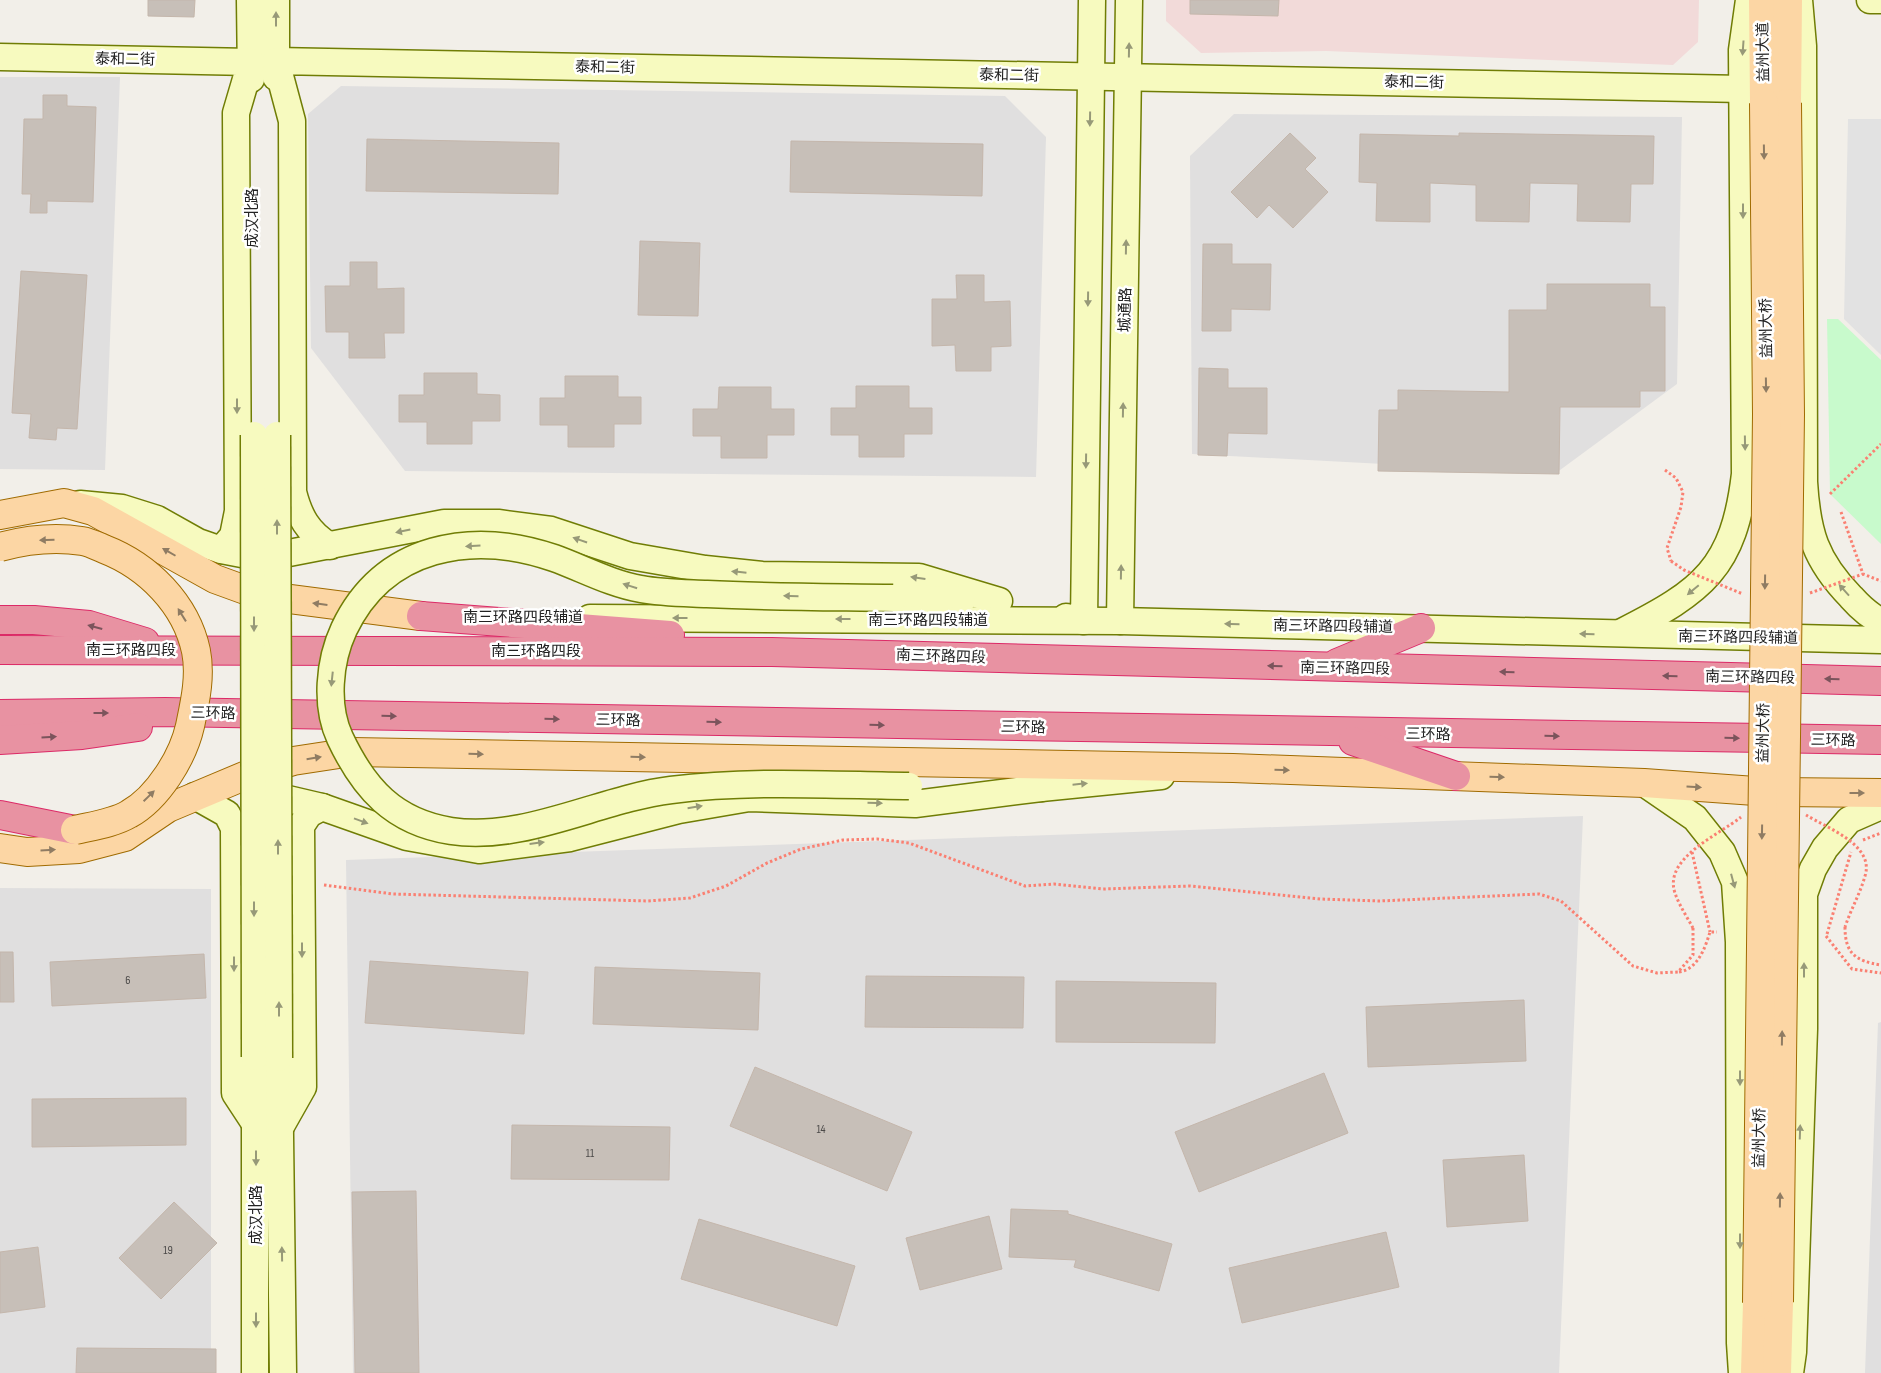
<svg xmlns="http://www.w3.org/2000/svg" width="1881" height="1373" font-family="'Sofia Sans Condensed','Noto Sans SC',sans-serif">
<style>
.residential{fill:#e0dfdf}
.commercial{fill:#f2dad9}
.park{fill:#c8facc}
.parking{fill:#e2e2e2}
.building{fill:#c7bfb8;stroke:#c4b6ab}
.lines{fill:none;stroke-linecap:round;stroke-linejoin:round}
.secondary-casing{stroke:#707d05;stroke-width:29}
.primary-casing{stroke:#a06b00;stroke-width:30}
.highway-casing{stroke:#dc2a67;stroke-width:30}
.path{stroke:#fa8072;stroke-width:3;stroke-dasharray:2.5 2.5;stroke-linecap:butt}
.secondary{stroke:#f7fabf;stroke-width:26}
.primary{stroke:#fcd6a4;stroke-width:28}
.highway{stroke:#e892a2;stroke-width:28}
.secondary-bridge-casing{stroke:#707d05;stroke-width:29;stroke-linecap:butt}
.primary-bridge-casing{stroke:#a06b00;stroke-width:30;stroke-linecap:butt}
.path-bridge{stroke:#fa8072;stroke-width:3;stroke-dasharray:2.5 2.5;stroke-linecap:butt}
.secondary-bridge{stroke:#f7fabf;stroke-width:26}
.primary-bridge{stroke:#fcd6a4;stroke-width:28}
.oneway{fill:#979978}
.oneway2{fill:#8f7c63}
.oneway3{fill:#7b545c}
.labels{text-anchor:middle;stroke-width:5;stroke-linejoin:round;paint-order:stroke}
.number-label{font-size:12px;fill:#4b4948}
.street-label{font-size:15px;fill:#222;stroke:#fff}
</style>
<rect width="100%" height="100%" fill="#f2efe9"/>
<!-- residential -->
<g class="residential">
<polygon points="0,77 120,77 105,470 0,469"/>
<polygon points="341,86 1005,96 1046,137 1036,477 405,471 311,348 308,114"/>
<polygon points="1234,114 1682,117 1677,384 1556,473 1192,454 1190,156"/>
<polygon points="1583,816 1559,1373 353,1373 346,860"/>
<polygon points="0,888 211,889 211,1373 0,1373"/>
<polygon points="1881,1022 1881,1373 1865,1373 1878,1023"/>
</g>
<!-- commercial -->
<polygon class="commercial" points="1166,0 1699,0 1698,42 1673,65 1326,51 1201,53 1166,21"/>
<!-- park -->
<polygon class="park" points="1827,319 1838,319 1881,360 1881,544 1830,494"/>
<!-- parking -->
<polygon class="parking" points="1848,119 1881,119 1881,355 1844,319"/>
<!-- building -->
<g class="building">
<polygon points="148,0 195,0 194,17 148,16"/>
<polygon points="1190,0 1279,0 1278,16 1190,14"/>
<polygon points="43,95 67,95 67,106 96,107 93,202 47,201 47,213 30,213 31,194 22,194 24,119 43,119"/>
<polygon points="1290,133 1316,158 1305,169 1328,192 1293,228 1269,205 1257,218 1231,192"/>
<polygon points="1459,133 1654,136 1653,184 1631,184 1630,222 1577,221 1578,184 1530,183 1529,222 1476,221 1476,185 1430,183 1430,222 1376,221 1377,183 1359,182 1360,134 1459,136"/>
<polygon points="367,139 559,143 558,194 366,191"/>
<polygon points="791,141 983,144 982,196 790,192"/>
<polygon points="640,241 700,243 698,316 638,315"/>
<polygon points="1203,244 1232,244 1232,264 1271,264 1270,310 1231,309 1231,331 1202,331"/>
<polygon points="350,262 377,262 377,289 404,288 404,333 384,333 385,358 349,358 349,332 326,332 325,286 350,286"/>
<polygon points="21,271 87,275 77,429 57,428 56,440 29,438 31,414 12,413"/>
<polygon points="956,275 984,275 984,302 1010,301 1011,346 991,347 991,371 956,371 955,345 932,346 932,299 957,299"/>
<polygon points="1547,284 1650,284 1650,307 1665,307 1665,391 1640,391 1640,407 1560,407 1559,474 1378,471 1379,410 1398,410 1398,390 1509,392 1509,310 1547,310"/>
<polygon points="1199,368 1228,369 1228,388 1267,388 1267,434 1228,433 1227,456 1198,455"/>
<polygon points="424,373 477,373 477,394 500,395 500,421 472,421 472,444 427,444 427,422 399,422 399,395 424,395"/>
<polygon points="565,376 618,376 618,397 641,397 641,424 614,424 614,447 568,447 568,425 540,425 540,398 565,398"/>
<polygon points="856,386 909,386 909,408 932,408 932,434 904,434 904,457 859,457 859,435 831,435 831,408 856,408"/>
<polygon points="719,387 771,387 771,409 794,409 794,435 767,435 767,458 721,458 721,436 693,436 693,409 718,409"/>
<polygon points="0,952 13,952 14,1002 0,1002"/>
<polygon points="204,954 206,998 52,1006 50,962"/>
<polygon points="370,961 528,972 524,1034 365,1023"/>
<polygon points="595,967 760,973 758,1030 593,1024"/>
<polygon points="866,976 1024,977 1023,1028 865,1027"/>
<polygon points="1056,981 1216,983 1215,1043 1056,1042"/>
<polygon points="1524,1000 1526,1061 1368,1067 1366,1007"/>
<polygon points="755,1067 912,1132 887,1191 730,1126"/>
<polygon points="1324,1073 1348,1133 1199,1192 1175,1132"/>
<polygon points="186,1098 186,1145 32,1147 32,1099"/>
<polygon points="512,1125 670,1127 669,1180 511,1179"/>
<polygon points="1524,1155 1528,1221 1447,1227 1443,1160"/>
<polygon points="416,1191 419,1373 355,1373 352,1192"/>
<polygon points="174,1202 217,1243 161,1299 119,1258"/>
<polygon points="1011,1209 1068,1211 1068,1214 1172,1244 1159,1291 1074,1267 1076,1260 1009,1257"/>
<polygon points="989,1216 1002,1269 920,1290 906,1238"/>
<polygon points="699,1219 855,1266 837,1326 681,1279"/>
<polygon points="1386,1232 1399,1287 1242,1323 1229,1268"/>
<polygon points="38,1247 45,1307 0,1313 0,1252"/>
<polygon points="77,1348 216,1349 216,1373 76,1373"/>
</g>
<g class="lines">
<!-- secondary casing -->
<g class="secondary-casing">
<g id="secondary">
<polyline points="250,0 251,79"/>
<polyline points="276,0 276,77"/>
<path d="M 1799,0 L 1803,46 L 1804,482 C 1807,532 1815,560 1851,597 C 1859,606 1869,616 1881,621"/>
<polyline points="1870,0 1881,0"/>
<polyline points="0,57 251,62 236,113 238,511 233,536 221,550"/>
<polyline points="80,504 122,508 157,519 198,542 221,550 263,558 444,523 498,523 551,530 630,556 705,569 762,575 919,577 999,601"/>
<path d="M 330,546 C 308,533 299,516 293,492 L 292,121 L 276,61 L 1743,89"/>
<polyline points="893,598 962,600"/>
<polyline points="1066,617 1084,621 1092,0"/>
<polyline points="590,618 1120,621 1881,640"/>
<polyline points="1120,621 1129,0"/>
<path d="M 1622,632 C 1703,591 1734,568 1745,474 L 1742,50 L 1749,0"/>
<polyline points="1644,783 1695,818 1722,852 1735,882 1739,942 1740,1343 1742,1373"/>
<polyline points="1025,788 1041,788 1161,776"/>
<polyline points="258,792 322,807 407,837 479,850 570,838 679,810 749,798 915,804 1041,788"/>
<polyline points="195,796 227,814 234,828 235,1093 256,1125"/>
<polyline points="255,1057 255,1373"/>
<polyline points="279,1058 283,1373"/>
<polyline points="281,1126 303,1087 301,826 309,814 322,807"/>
<polyline points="1790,1373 1793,1352 1804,1029 1804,894 1813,869 1825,848 1849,820 1881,806"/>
</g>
</g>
<!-- primary casing -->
<g class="primary-casing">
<g id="primary">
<polyline points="1763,0 1764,103"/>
<polyline points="1787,103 1788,0"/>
<polyline points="0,515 64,503 93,511 215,579 259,595 421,616"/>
<polyline points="0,848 27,852 79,849 125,837 168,808 249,774 293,761 352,752 1233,768 1644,783 1769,792 1881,793"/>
<polyline points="1755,1373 1757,1303"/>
<polyline points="1777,1373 1779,1302"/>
</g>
</g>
<!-- highway casing -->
<g class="highway-casing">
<g id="highway">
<polyline points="421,616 670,635"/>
<polyline points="0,620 34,620 89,625 145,642"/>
<polyline points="0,650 772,652 1881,681"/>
<polyline points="1337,663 1421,628"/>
<polyline points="0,714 165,712 1881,740"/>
<polyline points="0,740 82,735 138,727"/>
<polyline points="1353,741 1456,776"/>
<polyline points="0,815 75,830"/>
</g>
</g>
<!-- path -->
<g class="path">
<polyline points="1665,470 1676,478 1683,492 1681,507 1667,548 1671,561"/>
<polyline points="1830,494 1881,444"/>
<polyline points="1841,512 1863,574 1881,581"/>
<polyline points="1863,840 1881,833"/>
<polyline points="1692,852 1710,932"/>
<polyline points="324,885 393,894 648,901 690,898 726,886 767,863 801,849 843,840 877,839 909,843 1025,886 1054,884 1103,889 1190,886 1321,899 1379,901 1539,894 1561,901 1633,966 1657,973 1678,972 1693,955 1693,928"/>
<path d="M 1845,927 C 1845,953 1855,961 1881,965"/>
<polyline points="1827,934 1851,852"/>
<polyline points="1826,936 1852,969 1881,973"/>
<path d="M 1679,972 C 1698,969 1705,948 1710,932 L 1717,932"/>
</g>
<!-- secondary -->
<use href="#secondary" class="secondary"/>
<!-- primary -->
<use href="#primary" class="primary"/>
<!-- highway -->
<use href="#highway" class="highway"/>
<!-- secondary-bridge casing -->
<g class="secondary-bridge-casing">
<g id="secondary-bridge">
<polyline points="254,435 255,1057"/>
<polyline points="277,435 279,1058"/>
<path d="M 893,598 C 831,597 769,597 707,594 C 686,593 662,593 641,589 C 611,584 582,568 554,558 C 472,530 384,545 344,629 C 329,661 325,706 340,738 C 364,789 394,822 451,831 C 525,842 599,799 671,790 C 750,780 830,785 909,786"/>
</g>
</g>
<!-- primary-bridge casing -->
<g class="primary-bridge-casing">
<g id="primary-bridge">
<path d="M 0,547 C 26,540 56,537 82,541 C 89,542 97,546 104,549 C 148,566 186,604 196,651 C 201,676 195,702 190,726 C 183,757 158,798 129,814 C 114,823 92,826 75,830"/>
<polyline points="1779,1302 1790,414 1787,103"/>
<polyline points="1757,1303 1767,414 1764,103"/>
</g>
</g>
<!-- path-bridge -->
<g class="path-bridge">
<polyline points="1671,561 1684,570 1743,594"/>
<polyline points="1810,593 1863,574"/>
<path d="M 1806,815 C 1827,828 1875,845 1865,876 C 1860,894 1851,909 1845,927"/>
<path d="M 1693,928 C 1687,917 1679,905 1675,893 C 1663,858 1719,835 1741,817"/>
</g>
<!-- secondary-bridge -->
<use href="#secondary-bridge" class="secondary-bridge"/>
<!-- primary-bridge -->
<use href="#primary-bridge" class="primary-bridge"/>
</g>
<!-- one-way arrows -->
<defs><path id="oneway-solid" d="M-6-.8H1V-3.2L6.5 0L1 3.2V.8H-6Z" transform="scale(1.25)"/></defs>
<g class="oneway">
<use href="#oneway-solid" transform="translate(276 19) rotate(-90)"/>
<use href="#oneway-solid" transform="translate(1743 48) rotate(94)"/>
<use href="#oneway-solid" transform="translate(1129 50) rotate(-89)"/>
<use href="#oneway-solid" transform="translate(1090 119) rotate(91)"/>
<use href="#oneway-solid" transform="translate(1743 211) rotate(90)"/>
<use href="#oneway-solid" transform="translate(1126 247) rotate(-89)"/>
<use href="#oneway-solid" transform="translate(1088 299) rotate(91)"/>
<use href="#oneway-solid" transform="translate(237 406) rotate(90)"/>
<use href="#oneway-solid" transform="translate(1123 410) rotate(-89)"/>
<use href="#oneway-solid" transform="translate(1745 443) rotate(89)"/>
<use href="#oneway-solid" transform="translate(1086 461) rotate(91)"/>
<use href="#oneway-solid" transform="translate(277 527) rotate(-90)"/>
<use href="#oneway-solid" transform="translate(403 531) rotate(168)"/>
<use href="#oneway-solid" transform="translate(580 540) rotate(-161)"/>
<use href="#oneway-solid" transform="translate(473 546) rotate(177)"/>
<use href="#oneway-solid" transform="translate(739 572) rotate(-174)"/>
<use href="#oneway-solid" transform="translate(1121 572) rotate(-89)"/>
<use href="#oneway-solid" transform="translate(918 578) rotate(-172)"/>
<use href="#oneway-solid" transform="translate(630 586) rotate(-162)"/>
<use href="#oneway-solid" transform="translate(1693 590) rotate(140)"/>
<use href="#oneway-solid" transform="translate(1844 590) rotate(-132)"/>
<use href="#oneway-solid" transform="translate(791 596) rotate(-179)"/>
<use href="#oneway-solid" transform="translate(680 618) rotate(-180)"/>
<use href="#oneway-solid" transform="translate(843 619) rotate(-180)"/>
<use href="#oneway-solid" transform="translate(254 624) rotate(90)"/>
<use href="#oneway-solid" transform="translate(1232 624) rotate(-179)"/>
<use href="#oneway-solid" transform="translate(1587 634) rotate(-178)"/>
<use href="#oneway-solid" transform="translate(332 679) rotate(96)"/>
<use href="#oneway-solid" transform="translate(1080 784) rotate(-6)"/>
<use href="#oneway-solid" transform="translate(875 803) rotate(2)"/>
<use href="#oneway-solid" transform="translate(695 807) rotate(-9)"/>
<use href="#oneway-solid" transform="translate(361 821) rotate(20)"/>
<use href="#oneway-solid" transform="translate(537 843) rotate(-7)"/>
<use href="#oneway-solid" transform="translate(278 847) rotate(-90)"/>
<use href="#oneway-solid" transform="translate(1733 881) rotate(75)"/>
<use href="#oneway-solid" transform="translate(254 909) rotate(90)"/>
<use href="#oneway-solid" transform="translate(302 950) rotate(90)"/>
<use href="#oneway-solid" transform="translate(234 964) rotate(90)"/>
<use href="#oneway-solid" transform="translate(1804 970) rotate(-90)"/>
<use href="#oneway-solid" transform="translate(279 1009) rotate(-90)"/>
<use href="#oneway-solid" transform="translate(1740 1078) rotate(90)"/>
<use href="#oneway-solid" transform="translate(1800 1132) rotate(-88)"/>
<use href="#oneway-solid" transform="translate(256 1158) rotate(90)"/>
<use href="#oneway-solid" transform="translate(1740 1241) rotate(90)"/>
<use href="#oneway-solid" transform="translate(282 1254) rotate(-91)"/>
<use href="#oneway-solid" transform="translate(256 1320) rotate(90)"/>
</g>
<g class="oneway2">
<use href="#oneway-solid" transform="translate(1764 152) rotate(89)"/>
<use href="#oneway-solid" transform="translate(1766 385) rotate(89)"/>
<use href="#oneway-solid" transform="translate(47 540) rotate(178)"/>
<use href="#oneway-solid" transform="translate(169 552) rotate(-150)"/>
<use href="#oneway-solid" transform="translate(1765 582) rotate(91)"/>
<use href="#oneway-solid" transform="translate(320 604) rotate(-173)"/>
<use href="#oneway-solid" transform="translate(182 615) rotate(-122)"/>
<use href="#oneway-solid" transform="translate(476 754) rotate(1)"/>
<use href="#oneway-solid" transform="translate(638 757) rotate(1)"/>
<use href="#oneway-solid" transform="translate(314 758) rotate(-9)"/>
<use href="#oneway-solid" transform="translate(1282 770) rotate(2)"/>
<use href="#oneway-solid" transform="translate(1497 777) rotate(2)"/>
<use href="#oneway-solid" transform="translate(1694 787) rotate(4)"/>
<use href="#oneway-solid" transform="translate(1857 793)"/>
<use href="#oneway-solid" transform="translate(149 796) rotate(-44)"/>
<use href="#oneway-solid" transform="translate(1762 832) rotate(91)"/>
<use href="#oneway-solid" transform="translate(48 850) rotate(-3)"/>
<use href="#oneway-solid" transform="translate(1782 1038) rotate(-89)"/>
<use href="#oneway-solid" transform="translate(1780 1200) rotate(-89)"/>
</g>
<g class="oneway3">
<use href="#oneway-solid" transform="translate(95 627) rotate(-165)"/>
<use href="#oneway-solid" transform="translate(1275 666) rotate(-178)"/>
<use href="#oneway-solid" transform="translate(1507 672) rotate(-179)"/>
<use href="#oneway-solid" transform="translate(1670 676) rotate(-179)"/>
<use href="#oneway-solid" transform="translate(1832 679) rotate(-179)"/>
<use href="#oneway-solid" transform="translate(101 713)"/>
<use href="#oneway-solid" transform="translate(389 716) rotate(1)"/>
<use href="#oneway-solid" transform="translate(552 719) rotate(1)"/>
<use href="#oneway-solid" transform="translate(714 722) rotate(1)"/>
<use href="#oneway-solid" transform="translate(877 725) rotate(1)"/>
<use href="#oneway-solid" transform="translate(1552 736) rotate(1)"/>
<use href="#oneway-solid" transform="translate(49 737) rotate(-4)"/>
<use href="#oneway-solid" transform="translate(1732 738) rotate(1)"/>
</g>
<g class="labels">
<!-- number labels -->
<g class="number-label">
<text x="128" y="984">6</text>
<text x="821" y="1133">14</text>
<text x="590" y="1157">11</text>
<text x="168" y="1254">19</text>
</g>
<!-- street labels -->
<g class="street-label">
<text transform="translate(1763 52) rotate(-91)" y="5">益州大道</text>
<text transform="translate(125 59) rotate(1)" y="5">泰和二街</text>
<text transform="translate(605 67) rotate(1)" y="5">泰和二街</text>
<text transform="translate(1009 75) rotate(1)" y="5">泰和二街</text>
<text transform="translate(1414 82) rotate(1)" y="5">泰和二街</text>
<text transform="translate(252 218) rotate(-90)" y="5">成汉北路</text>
<text transform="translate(1125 310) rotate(-89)" y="5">城通路</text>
<text transform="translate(1766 328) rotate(-91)" y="5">益州大桥</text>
<text x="523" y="622">南三环路四段辅道</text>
<text x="928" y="625">南三环路四段辅道</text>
<text transform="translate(1333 626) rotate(1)" y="5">南三环路四段辅道</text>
<text transform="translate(1738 637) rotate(1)" y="5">南三环路四段辅道</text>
<text x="131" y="655">南三环路四段</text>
<text x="536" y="656">南三环路四段</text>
<text transform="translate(941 656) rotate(2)" y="5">南三环路四段</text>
<text transform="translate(1345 668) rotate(1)" y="5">南三环路四段</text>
<text transform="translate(1750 677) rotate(1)" y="5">南三环路四段</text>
<text transform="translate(213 713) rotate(1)" y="5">三环路</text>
<text transform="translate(618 720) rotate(1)" y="5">三环路</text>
<text transform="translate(1023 727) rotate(1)" y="5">三环路</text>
<text transform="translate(1763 733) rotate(-89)" y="5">益州大桥</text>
<text transform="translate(1428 734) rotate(1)" y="5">三环路</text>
<text transform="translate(1833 740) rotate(1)" y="5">三环路</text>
<text transform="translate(1759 1138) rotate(-89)" y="5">益州大桥</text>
<text transform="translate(256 1215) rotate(-90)" y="5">成汉北路</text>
</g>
</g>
</svg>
